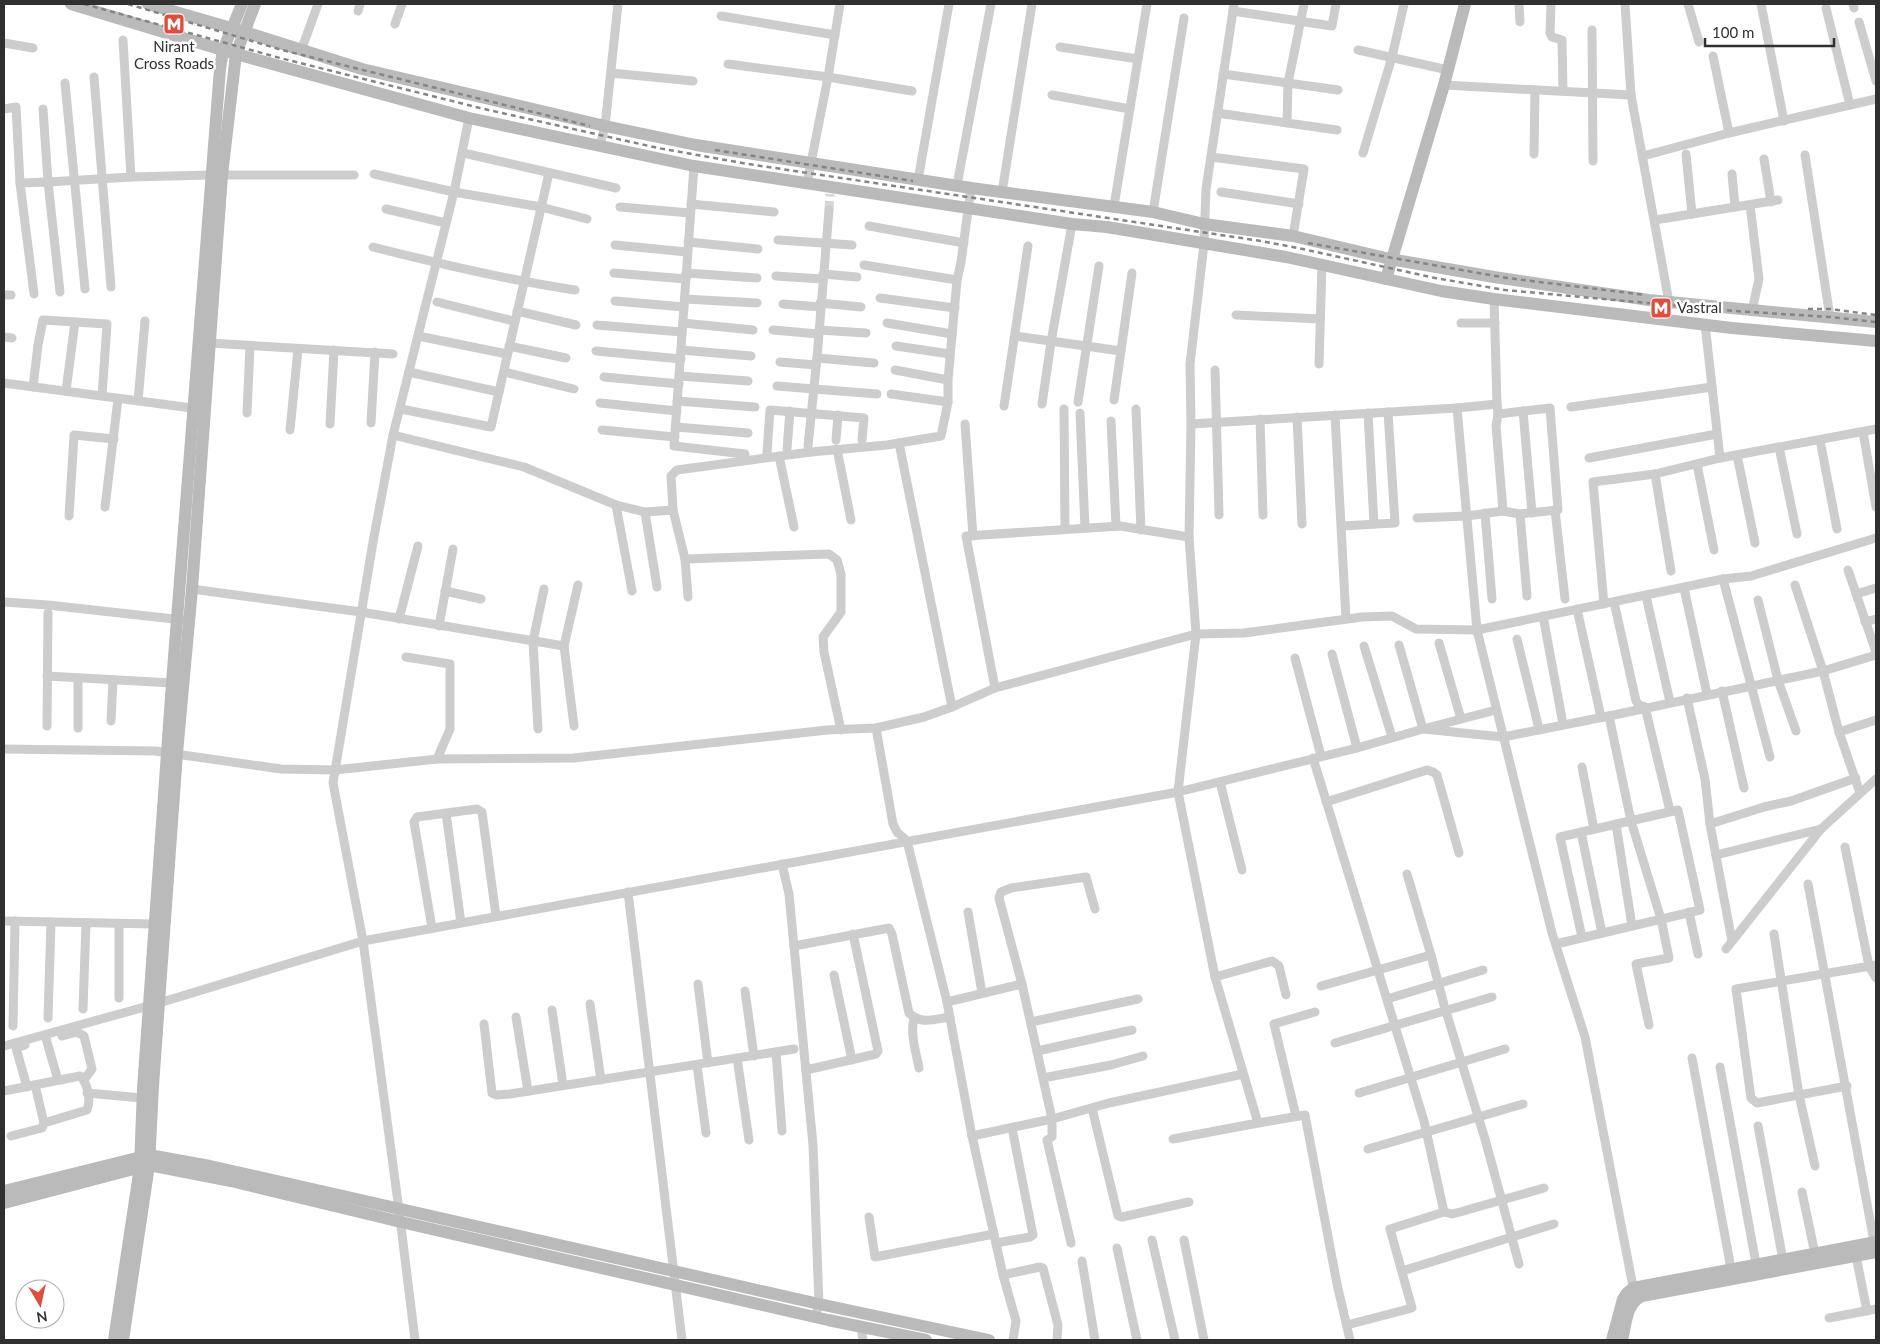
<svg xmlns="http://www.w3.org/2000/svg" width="1880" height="1344" font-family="Lato,sans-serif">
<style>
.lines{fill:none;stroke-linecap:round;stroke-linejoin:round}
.street-tunnel{stroke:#d6d6d6;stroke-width:9;stroke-dasharray:9 4.5;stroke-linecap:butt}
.street{stroke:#cdcdcd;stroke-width:9}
.secondary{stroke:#bababa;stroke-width:12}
.rail{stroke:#858585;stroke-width:2.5;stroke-dasharray:5 4;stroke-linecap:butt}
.labels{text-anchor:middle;stroke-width:5;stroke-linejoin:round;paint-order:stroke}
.poi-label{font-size:15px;fill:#303030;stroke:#fff}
</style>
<rect width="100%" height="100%" fill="#fff"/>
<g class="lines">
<!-- street-tunnel -->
<polyline class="street-tunnel" points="829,210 830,194"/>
<!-- street -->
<g class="street">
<polyline points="1519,4 1520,22"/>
<polyline points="1551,4 1550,33 1552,37 1562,40 1563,91"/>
<polyline points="1625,4 1631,95 1669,302 1665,319"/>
<polyline points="1688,4 1699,42"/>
<polyline points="1761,4 1784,121"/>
<polyline points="1853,4 1854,8"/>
<polyline points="1826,8 1850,105"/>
<polyline points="358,11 360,4"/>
<polyline points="1233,11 1332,26 1336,4"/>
<polyline points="721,16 835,35"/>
<polyline points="1859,22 1876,81"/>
<polyline points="395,24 402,4"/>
<polyline points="1592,30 1593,161"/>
<polyline points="123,40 131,177"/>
<polyline points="4,43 33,48"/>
<polyline points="1060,47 1138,59"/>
<polyline points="1358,50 1448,70"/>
<polyline points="301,51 318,4"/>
<polyline points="1713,56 1729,133"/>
<polyline points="728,64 828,77 912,91"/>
<polyline points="611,73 693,81"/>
<polyline points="1223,74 1338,90"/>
<polyline points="94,77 111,287"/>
<polyline points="65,83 85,289"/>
<polyline points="1444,85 1631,95"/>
<polyline points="1052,95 1130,109"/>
<polyline points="4,109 16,107 20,183"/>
<polyline points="43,109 48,182 131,177 211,175 354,175"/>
<polyline points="1217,113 1337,130"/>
<polyline points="1287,123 1288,83 1304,4"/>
<polyline points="600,146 605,126 618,4"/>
<polyline points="1363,153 1392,57 1404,4"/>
<polyline points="468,154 616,188"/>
<polyline points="1534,154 1535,90"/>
<polyline points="1686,154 1692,214"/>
<polyline points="1805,155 1830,317"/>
<polyline points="1643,156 1729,133 1876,99"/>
<polyline points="1211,157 1304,169 1293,236"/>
<polyline points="1764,159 1771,202"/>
<polyline points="694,166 674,446 745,454"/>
<polyline points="374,174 454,192 541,207 587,219"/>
<polyline points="1732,174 1735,207"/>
<polyline points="918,180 949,4"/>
<polyline points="807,183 828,77 840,4"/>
<polyline points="957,185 991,4"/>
<polyline points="1002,192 1032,4"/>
<polyline points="1221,192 1299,204"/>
<polyline points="691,204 774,212"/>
<polyline points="1750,205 1759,279 1753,306"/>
<polyline points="1114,206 1147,4"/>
<polyline points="620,207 690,213"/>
<polyline points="386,209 446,223"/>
<polyline points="1153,212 1184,18"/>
<polyline points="1655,220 1778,200"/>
<polyline points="869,226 964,243"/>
<polyline points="778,240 852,245"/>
<polyline points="688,242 758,249"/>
<polyline points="615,245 687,252"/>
<path d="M 373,247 C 440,264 507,280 575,290"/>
<polyline points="864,265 957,280"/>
<polyline points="614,273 686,279"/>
<polyline points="686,273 757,278"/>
<polyline points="823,274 857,277"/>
<polyline points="776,276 822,279"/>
<polyline points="34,294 20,183 48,182 60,292"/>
<polyline points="4,295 11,295"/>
<polyline points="880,298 955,308"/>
<polyline points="685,299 757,303"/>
<polyline points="1494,299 1497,404 1457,408 1477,630 1552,933 1585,1037 1634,1292"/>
<polyline points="615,301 684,307"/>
<polyline points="437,302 514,321"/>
<polyline points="820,303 861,307"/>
<polyline points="783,304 820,307"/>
<polyline points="517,311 576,325"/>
<polyline points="1236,315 1320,319"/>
<polyline points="683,323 753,330"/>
<polyline points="887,323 952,334"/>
<polyline points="1461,323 1495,323"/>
<polyline points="1705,324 1720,458"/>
<polyline points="597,325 682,332"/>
<polyline points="773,330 818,334"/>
<polyline points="819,330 866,333"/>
<polyline points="418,336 507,354"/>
<polyline points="1015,336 1121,351"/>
<polyline points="4,337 12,338"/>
<polyline points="209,343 393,354"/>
<polyline points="509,346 566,358"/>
<polyline points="896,346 950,354"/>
<polyline points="681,350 751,356"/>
<polyline points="596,351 681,359"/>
<polyline points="817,358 874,363"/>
<polyline points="780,362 816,365"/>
<polyline points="1319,364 1322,264"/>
<polyline points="895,370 948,380"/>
<polyline points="1215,370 1219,515"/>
<polyline points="409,372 499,392"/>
<polyline points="504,372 574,389"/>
<polyline points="679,376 748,381"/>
<polyline points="604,377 679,384"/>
<polyline points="4,383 199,409"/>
<polyline points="777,386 877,394"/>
<polyline points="33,387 38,345 43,320 107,324 102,396"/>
<polyline points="66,391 75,322"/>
<polyline points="891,394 948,402"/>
<polyline points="1114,400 1132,273"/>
<polyline points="138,401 145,321"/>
<polyline points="677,401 755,407"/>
<polyline points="1078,402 1099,266"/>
<polyline points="600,403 677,411"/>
<polyline points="1042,404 1051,342 1072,224"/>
<polyline points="1004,406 1028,246"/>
<polyline points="1571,407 1712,387"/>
<polyline points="401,409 491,427 549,173"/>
<polyline points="1064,409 1065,529"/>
<polyline points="1136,409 1141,530"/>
<polyline points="1523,411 1532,513"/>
<polyline points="247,413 250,346"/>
<polyline points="1080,413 1085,528"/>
<polyline points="1368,413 1374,524"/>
<polyline points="1498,414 1496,426 1503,511"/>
<polyline points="1335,415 1346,619"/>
<polyline points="1297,417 1302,524"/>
<polyline points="1260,419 1263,515"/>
<polyline points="1111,421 1116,526"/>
<polyline points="371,423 375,352"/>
<polyline points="330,424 334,350"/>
<polyline points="965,424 973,536"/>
<polyline points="1191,424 1457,408"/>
<polyline points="676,427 748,433"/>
<polyline points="290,430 298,349"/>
<polyline points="602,430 675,437"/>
<polyline points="1863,432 1876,507"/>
<polyline points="393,435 524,467 616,505 645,512 673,510"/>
<polyline points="836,440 838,415"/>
<polyline points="1820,440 1837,529"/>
<polyline points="808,446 817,358 829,210"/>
<polyline points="1779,447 1797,534"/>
<polyline points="787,449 790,411"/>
<polyline points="837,449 851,520"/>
<polyline points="767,453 770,410 864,418 862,440"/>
<polyline points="1737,455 1755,543"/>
<polyline points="779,456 794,527"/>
<polyline points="1589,458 1717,434"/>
<polyline points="1697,464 1714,550"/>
<polyline points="1655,474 1671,571"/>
<polyline points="616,505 632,591"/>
<polyline points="105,507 118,399"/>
<polyline points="1555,510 1565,599"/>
<polyline points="645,512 657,587"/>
<polyline points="1485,513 1492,599"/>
<polyline points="1520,514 1527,596"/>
<polyline points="69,516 74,435 114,439"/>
<polyline points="1417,518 1467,516 1503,511 1520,514 1558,510 1550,408 1498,414 1497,404"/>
<polyline points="1342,526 1395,523 1388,412"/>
<polyline points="1189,537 1120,526 966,536 995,688 1196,634 1244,633 1362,617 1392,616 1416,629 1477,630 1723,579 1751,576 1876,538"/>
<polyline points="685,559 688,597"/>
<polyline points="1848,570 1876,652"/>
<polyline points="1723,579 1770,757"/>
<polyline points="1795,585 1823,671 1839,732 1860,793"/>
<polyline points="1684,588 1707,694"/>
<polyline points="192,589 361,612 564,646"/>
<polyline points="445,591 481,599"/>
<polyline points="1856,594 1876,588"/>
<polyline points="1646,596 1670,702"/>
<polyline points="1758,600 1778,680 1796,731"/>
<polyline points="4,602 48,605 183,620"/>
<polyline points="1614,602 1636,701 1639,705 1645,707"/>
<polyline points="1604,604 1593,482 1655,474 1720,458 1876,429"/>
<polyline points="1577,609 1601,717"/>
<polyline points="1543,616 1563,724"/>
<polyline points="399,619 418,546"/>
<polyline points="1865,622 1876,619"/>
<polyline points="439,626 453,549"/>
<polyline points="1517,639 1539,729"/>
<polyline points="1439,643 1461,719"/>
<polyline points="1399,645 1423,729 1503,737 1609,716"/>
<polyline points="1364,646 1392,737"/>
<polyline points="1332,654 1357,748"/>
<polyline points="406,657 450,664 450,729 437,759 574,758 827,730 876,728 924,717 952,707 899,443"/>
<polyline points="1295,658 1321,756"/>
<polyline points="47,676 172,683"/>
<polyline points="78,678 78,728"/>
<polyline points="1722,691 1744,788"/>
<polyline points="1687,698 1705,779 1710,824 1732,941"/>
<polyline points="952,707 995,688"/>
<polyline points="1645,707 1670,811"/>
<polyline points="111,721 113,680"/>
<polyline points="47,726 48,613"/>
<polyline points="574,726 564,646 578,585"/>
<polyline points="876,728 893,824 897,832 907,841 947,1002 972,1136 1003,1275 1016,1321 1013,1340"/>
<polyline points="538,729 533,641 544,589"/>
<polyline points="841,730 824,652 823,637 841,612 841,574 837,560 829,554 685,559 673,510 671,476 677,470 811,452 887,445 941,436 948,402 948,380 957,280 961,262 971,188"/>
<polyline points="1839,732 1876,720"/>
<polyline points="4,749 155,751 281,769 335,770 437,759"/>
<polyline points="1313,758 1424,1121 1444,1212 1390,1229 1412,1308 1347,1325"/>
<polyline points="1582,767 1594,829"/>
<polyline points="1220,782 1242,870"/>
<polyline points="1326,802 1427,770 1433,772 1437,775 1459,853"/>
<polyline points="446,813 461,923"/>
<polyline points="1616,824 1632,926"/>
<polyline points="1710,824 1764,807 1791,801 1856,778"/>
<polyline points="1581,832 1602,933"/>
<polyline points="1845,847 1869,966 1876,978"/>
<polyline points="1716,855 1821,829"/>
<polyline points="782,864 789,894 813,1145 819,1304 815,1317"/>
<polyline points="1808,884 1875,1247"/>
<polyline points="628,892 682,1340"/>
<polyline points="968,912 982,993"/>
<polyline points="1689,912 1698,954"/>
<polyline points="4,921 155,924"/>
<polyline points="432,928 414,822 417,817 477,809 482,812 496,916"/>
<polyline points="1774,934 1799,1095 1815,1166"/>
<polyline points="1556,944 1700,910 1678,810 1560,837 1582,937"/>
<path d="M 794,946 L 889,928 L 892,934 L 909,1013 C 921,1025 935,1019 950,1017"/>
<polyline points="1726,949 1821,829 1876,779"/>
<polyline points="1431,955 1444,1005 1485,1139 1519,1264"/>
<polyline points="834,975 852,1060"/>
<polyline points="1215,977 1272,961 1279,966 1286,995"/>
<polyline points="698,984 708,1063"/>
<polyline points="1022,984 999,898 1001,892 1011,888 1086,877 1095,909"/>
<polyline points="1321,986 1431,955 1407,874"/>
<polyline points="745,991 754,1056"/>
<polyline points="119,998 119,924"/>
<polyline points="1387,999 1483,970"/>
<polyline points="947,1002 1022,984 1052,1119 1052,1137 1047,1140 1071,1243"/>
<polyline points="590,1004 601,1080"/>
<polyline points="83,1009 86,923"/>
<polyline points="552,1010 563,1085"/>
<polyline points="516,1017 528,1091"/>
<polyline points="48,1018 51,922"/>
<path d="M 914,1018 C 910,1034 916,1052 919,1068"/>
<polyline points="1031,1022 1138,999"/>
<polyline points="484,1024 492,1093 496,1095 510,1094 794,1049"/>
<polyline points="1649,1025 1636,964 1669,958 1661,919 1631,821 1609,716 1823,671 1876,655"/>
<polyline points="13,1026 15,921"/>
<polyline points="45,1035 58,1080"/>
<polyline points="62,1036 77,1032 84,1036 92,1069 84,1080"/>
<polyline points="1335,1043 1492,997"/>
<polyline points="25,1045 16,1048 27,1087"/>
<polyline points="4,1046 159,1003 363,941 1178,792 1357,748 1423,729 1496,710"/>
<polyline points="1037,1051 1132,1030"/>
<polyline points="776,1052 782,1131"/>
<polyline points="737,1058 749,1140"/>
<polyline points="1692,1058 1732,1274"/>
<polyline points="697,1065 706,1133"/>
<polyline points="1720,1067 1757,1269"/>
<polyline points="806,1070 876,1054 878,1051 853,934"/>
<polyline points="1043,1078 1111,1065 1143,1056"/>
<polyline points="35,1085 44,1123"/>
<polyline points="1847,1086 1757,1103 1751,1098 1736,989 1876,965"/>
<path d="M 4,1091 L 80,1076 C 88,1083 91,1101 87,1110 L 44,1123 L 42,1128 L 11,1136"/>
<polyline points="87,1093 142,1098"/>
<polyline points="1359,1093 1505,1049"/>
<polyline points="1092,1108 1118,1216 1122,1217 1189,1202"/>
<polyline points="1296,1116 1274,1024 1315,1012"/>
<polyline points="1258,1123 1305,1115 1337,1284 1350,1340"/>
<polyline points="1758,1126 1783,1260"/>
<polyline points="972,1136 1052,1119 1109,1103 1243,1074"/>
<polyline points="1173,1139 1258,1123 1215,977 1178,792 1196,634 1189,537 1191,424 1190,364 1204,244 1206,189 1234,4"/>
<polyline points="1368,1149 1523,1104"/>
<polyline points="1802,1192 1815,1254"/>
<polyline points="1444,1212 1452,1214 1460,1212 1544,1188"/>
<polyline points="869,1217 875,1257 994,1234"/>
<polyline points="1152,1240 1175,1340"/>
<polyline points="1184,1240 1204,1340"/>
<polyline points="996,1243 1030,1237 1033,1235 1012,1128"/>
<polyline points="1117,1248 1137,1340"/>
<polyline points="1856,1256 1867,1311"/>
<polyline points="1082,1261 1095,1340"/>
<polyline points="1402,1271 1554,1224"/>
<polyline points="1003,1275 1040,1267 1043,1268 1058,1325 1057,1340"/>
<polyline points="1829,1318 1876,1309"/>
<polyline points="861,1327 863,1340"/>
<polyline points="415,1340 399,1210 363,941 333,783 373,542 393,435 454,192 469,118"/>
</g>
<!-- secondary -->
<g class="secondary">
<polyline points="71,4 236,54 469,118 694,166 1072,224 1107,227 1286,257 1441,291 1494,299 1732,328 1876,341"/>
<polyline points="148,4 245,32 362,69 605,126 696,145 971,188 1153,212 1204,224 1293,236 1390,259 1494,277 1649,300 1876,322"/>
<polyline points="1386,279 1444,85 1465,4"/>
<polyline points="4,1191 149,1155 210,1166 819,1304 989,1340"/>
<polyline points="4,1203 149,1165 231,1181 401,1222 828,1320 926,1340"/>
<polyline points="114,1340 140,1167 143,1089 172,683 220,69 223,50 242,4"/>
<polyline points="123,1340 149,1165 153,1086 177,753 192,589 222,175 236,54 255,4"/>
<polyline points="1612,1340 1623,1299 1627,1293 1633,1288 1876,1242"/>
<path d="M 1622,1340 C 1626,1325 1626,1303 1642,1296 L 1876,1252"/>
</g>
<!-- rail -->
<g class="rail">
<polyline points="84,4 280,58 484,109 658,148 748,164 1261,241 1298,248 1435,278 1505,290 1735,311 1830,317 1876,322"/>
<polyline points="128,4 282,50 590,126"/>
<polyline points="715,150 913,181"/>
<polyline points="1308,243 1507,278 1646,295"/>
<polyline points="1808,309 1830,309 1876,315"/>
</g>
</g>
<!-- icons -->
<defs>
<g id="metro-square" transform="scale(1.125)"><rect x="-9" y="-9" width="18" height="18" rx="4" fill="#dd4f3c" stroke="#fff"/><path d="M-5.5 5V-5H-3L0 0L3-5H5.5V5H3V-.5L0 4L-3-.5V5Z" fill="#fff"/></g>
</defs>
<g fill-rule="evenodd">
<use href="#metro-square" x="174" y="24"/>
<use href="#metro-square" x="1661" y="308"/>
</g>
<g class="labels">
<!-- poi labels -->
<g class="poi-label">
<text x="174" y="52">Nirant<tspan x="174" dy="17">Cross Roads</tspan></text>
<text x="1677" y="313" text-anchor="start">Vastral</text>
</g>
</g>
<!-- border -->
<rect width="1880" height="1344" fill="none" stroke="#303030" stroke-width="10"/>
<!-- north arrow -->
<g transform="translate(40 1304) rotate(171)"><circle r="24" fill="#ffffff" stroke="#acacac"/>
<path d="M0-4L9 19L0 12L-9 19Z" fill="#dd4f3c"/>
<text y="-8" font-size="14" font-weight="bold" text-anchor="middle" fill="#303030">N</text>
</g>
<!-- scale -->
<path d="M1705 38v8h129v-8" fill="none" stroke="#303030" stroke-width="2.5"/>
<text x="1712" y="38" font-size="15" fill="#303030" stroke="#ffffff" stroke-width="4" paint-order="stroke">100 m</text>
</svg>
